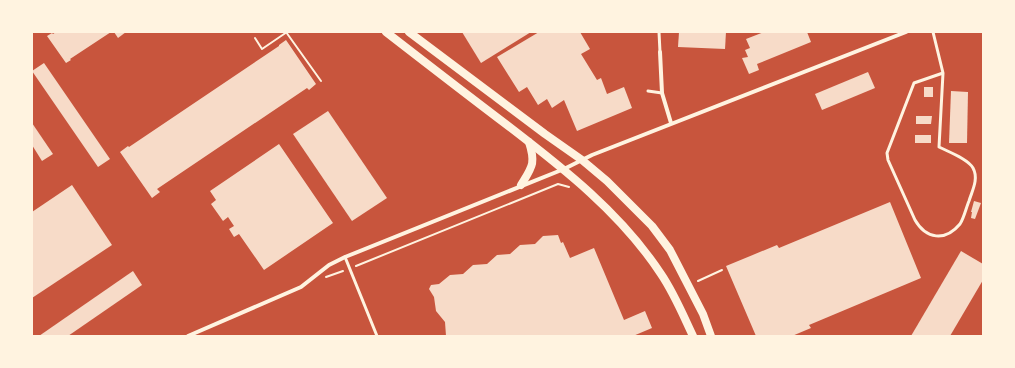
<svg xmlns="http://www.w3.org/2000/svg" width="1015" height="368" font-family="Karla,sans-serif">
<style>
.building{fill:#f7dbc8}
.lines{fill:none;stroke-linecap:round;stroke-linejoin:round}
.path{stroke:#fff3e0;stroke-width:2}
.service{stroke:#fff3e0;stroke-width:3}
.minor{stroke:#fff3e0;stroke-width:4}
.secondary{stroke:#fff3e0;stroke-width:8}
</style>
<rect width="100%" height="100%" fill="#c8553d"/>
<!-- building -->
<g class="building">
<polygon points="56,32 111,32 70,59 71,60 66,63 47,36 52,33 53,34"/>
<polygon points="114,32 126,32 118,38"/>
<polygon points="462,32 531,32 481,63"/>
<polygon points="539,32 580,32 590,49 581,54 597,80 601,78 607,94 624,87 632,108 577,131 564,100 552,108 547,99 538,105 527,87 519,92 497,57"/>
<polygon points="679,32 726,32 725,49 678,47"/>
<polygon points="764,32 807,32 811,42 757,64 759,70 749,74 742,58 748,57 745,50 750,48 746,39"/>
<polygon points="286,40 316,84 309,90 307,88 157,189 160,192 152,198 120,152 128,146 129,147 279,46 279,45"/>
<polygon points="44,63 110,159 98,167 32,71"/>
<polygon points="868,72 875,88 822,110 815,94"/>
<rect x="924" y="87" width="9" height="10"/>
<polygon points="951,91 968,92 967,143 949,143"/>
<polygon points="328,111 387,198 352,221 293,134"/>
<polygon points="916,116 932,116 931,124 916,124"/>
<polygon points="32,123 53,154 42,161 32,145"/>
<rect x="915" y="135" width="16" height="8"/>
<polygon points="279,144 333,223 264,270 239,234 234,237 229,229 234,226 228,217 223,221 211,204 216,200 210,191"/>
<polygon points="72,185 112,245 32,298 32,212"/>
<polygon points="974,201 981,203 975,219 971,218 972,212 971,212"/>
<polygon points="890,202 921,278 809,325 811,328 792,336 756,336 726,266 777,245 779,248"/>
<polygon points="558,235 561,243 563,242 570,258 594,248 624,320 645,311 652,328 633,336 446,336 445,322 436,311 434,297 429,289 431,285 439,284 450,275 463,274 473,265 487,264 497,255 510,254 520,245 535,244 543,236"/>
<polygon points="961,251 983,264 983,280 950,336 911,336"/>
<polygon points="133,271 142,285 68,336 39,336"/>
</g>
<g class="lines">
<!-- path -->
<g class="path">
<polyline points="286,32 321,81"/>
<polyline points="255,38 262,49 287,32"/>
<polyline points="356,266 558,184 569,187"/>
<polyline points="326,277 343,271"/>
<polyline points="698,281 722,270"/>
</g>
<!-- service -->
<g class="service">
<polyline points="659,32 660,52"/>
<path d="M 933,32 L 943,73 L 939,147 C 949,152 968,159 973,168 C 979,179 972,191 969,201 C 966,208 964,218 960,224 C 945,242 926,239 915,220 L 888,160 L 887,153 L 914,83 L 943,73"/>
<polyline points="648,91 662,93"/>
<polyline points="345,257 377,336"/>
</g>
<!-- minor -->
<g class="minor">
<polyline points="660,52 662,93 671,123"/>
<polyline points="188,336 301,287 329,265 345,257 564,169 592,155 906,32"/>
</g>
<!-- secondary -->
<g class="secondary">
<path d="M 386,32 C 426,63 466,94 507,125 C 563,168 621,213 661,274 C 674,293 683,315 693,336"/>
<polyline points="409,32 545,134 582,160 607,181 652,226 670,250 703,314 711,336"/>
<path d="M 521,185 C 532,167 536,164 529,142"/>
</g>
</g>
<!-- border -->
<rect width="1015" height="368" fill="none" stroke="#fff3e0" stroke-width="66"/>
</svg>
